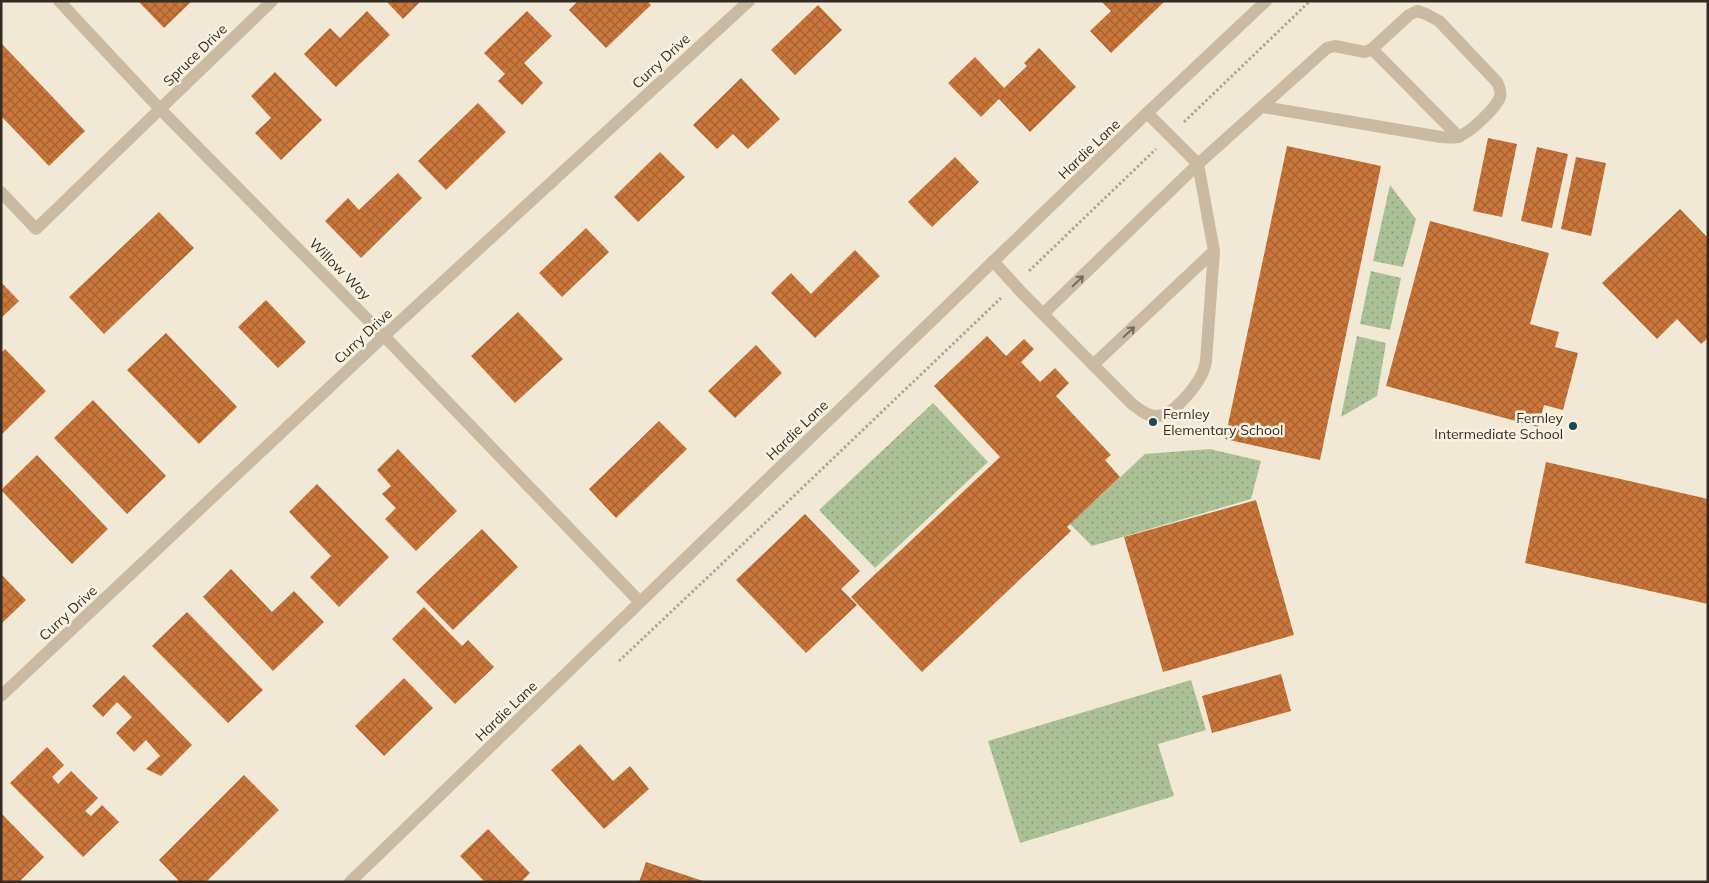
<svg xmlns="http://www.w3.org/2000/svg" width="1709" height="883" font-family="Mulish,sans-serif">
<style>
.grass{fill:url(#grass-dots)}
.building{fill:url(#building-cross-hatch)}
.lines{fill:none;stroke-linecap:round;stroke-linejoin:round}
.path{stroke:#b5a58c;stroke-width:3;stroke-dasharray:2.5 2.5;stroke-linecap:butt}
.service{stroke:#c9baa1;stroke-width:12}
.minor{stroke:#c9baa1;stroke-width:12}
.tertiary{stroke:#c9baa1;stroke-width:12}
.oneway{stroke:#766c5c}
.poi-dot{fill:#194856;stroke:#f9f2e1;stroke-width:2}
.labels{text-anchor:middle;stroke-width:5;stroke-linejoin:round;paint-order:stroke}
.street-label{font-size:14px;fill:#332c24;stroke:#f9f2e1}
.poi-label{font-size:14px;fill:#332c24;stroke:#f9f2e1;text-anchor:start}
</style>
<defs>
<pattern id="grass-dots" width="8" height="8" patternUnits="userSpaceOnUse" patternTransform="scale(1.25)"><rect width="8" height="8" fill="#abc095"/><path d="M2 2h.1M6 6h.1" fill="none" stroke="#8c9c79" stroke-width="1.8" stroke-linecap="round"/></pattern>
<pattern id="building-cross-hatch" width="8" height="8" patternUnits="userSpaceOnUse" patternTransform="scale(1.25)"><rect width="8" height="8" fill="#cb763a"/><path d="M0 0l8 8M0 8l8-8" fill="none" stroke="#a56131"/></pattern>
</defs>
<rect width="100%" height="100%" fill="#f1e9d5"/>
<!-- grass -->
<g class="grass">
<polygon points="1390,185 1416,219 1403,267 1373,261"/>
<polygon points="1371,271 1401,278 1390,330 1360,324"/>
<polygon points="1357,336 1386,343 1377,396 1341,417"/>
<polygon points="933,403 988,462 875,568 819,510"/>
<polygon points="1210,449 1261,461 1251,499 1092,546 1070,524 1145,454"/>
<polygon points="1191,680 1206,730 1158,744 1174,796 1020,843 988,741"/>
</g>
<!-- building -->
<g class="building">
<polygon points="138,1 192,1 164,28"/>
<polygon points="386,1 421,1 403,19"/>
<polygon points="578,1 647,1 651,5 606,48 569,10"/>
<polygon points="1101,1 1165,1 1111,53 1090,31 1111,11"/>
<polygon points="818,5 842,30 795,75 771,50"/>
<polygon points="367,11 390,35 336,87 304,54 330,28 340,38"/>
<polygon points="527,11 552,36 524,63 543,83 522,105 498,81 505,74 484,53"/>
<polygon points="1,43 85,131 49,166 1,116"/>
<polygon points="1039,48 1076,87 1030,132 999,99 981,117 948,83 975,57 1004,88 1027,66 1024,63"/>
<polygon points="275,72 322,120 281,160 255,133 271,118 251,96"/>
<polygon points="741,78 780,119 748,149 733,134 717,149 693,125"/>
<polygon points="478,103 506,132 446,190 418,161"/>
<polygon points="1488,138 1517,144 1502,217 1473,211"/>
<polygon points="1287,146 1381,166 1320,460 1225,439"/>
<polygon points="1537,147 1568,154 1552,228 1521,221"/>
<polygon points="660,152 685,177 638,222 614,197"/>
<polygon points="955,157 979,182 932,227 908,202"/>
<polygon points="1576,157 1606,163 1591,236 1561,229"/>
<polygon points="398,173 422,198 361,258 325,221 348,198 359,210"/>
<polygon points="1680,209 1708,238 1708,338 1701,344 1677,319 1657,339 1602,283"/>
<polygon points="159,212 194,248 104,334 69,297"/>
<polygon points="1430,221 1549,253 1530,324 1559,332 1555,347 1578,353 1563,410 1544,405 1538,427 1386,386"/>
<polygon points="586,228 609,252 562,297 539,273"/>
<polygon points="855,250 880,276 815,338 771,293 791,273 811,294"/>
<polygon points="1,282 19,301 1,318"/>
<polygon points="266,300 306,342 278,368 238,327"/>
<polygon points="518,312 563,359 515,403 471,356"/>
<polygon points="166,333 237,407 199,444 127,370"/>
<polygon points="987,336 1006,356 1024,339 1034,349 1021,362 1040,382 1055,368 1069,383 1056,396 1111,455 1105,460 1120,477 1067,527 1071,531 922,672 851,597 1000,457 934,386"/>
<polygon points="756,345 782,373 735,418 708,391"/>
<polygon points="5,349 46,391 1,435 1,353"/>
<polygon points="93,400 166,476 127,514 54,438"/>
<polygon points="659,421 687,449 616,518 589,489"/>
<polygon points="398,449 457,511 416,551 385,519 396,508 382,494 391,486 377,470"/>
<polygon points="37,455 108,529 72,564 1,490"/>
<polygon points="1546,462 1708,499 1708,604 1525,563"/>
<polygon points="317,484 389,557 339,607 310,577 331,556 289,512"/>
<polygon points="1256,500 1294,635 1163,672 1124,537"/>
<polygon points="805,514 860,571 841,589 857,605 806,653 736,580"/>
<polygon points="482,529 518,567 453,630 416,592"/>
<polygon points="231,569 272,612 294,591 324,622 273,671 203,597"/>
<polygon points="1,574 26,600 1,624"/>
<polygon points="424,607 462,646 468,640 494,667 455,704 392,639"/>
<polygon points="187,612 263,690 228,723 152,646"/>
<polygon points="1281,674 1291,711 1212,733 1202,696"/>
<polygon points="124,675 192,745 161,776 146,769 160,756 146,740 134,752 116,733 132,717 117,702 103,717 92,706"/>
<polygon points="404,678 433,708 384,756 355,726"/>
<polygon points="580,744 613,781 630,766 649,789 604,829 551,770"/>
<polygon points="47,747 64,765 52,777 58,784 71,771 98,798 85,811 91,816 102,805 119,822 83,857 10,783"/>
<polygon points="244,775 279,810 206,882 180,882 159,860"/>
<polygon points="1,813 44,857 19,882 1,882"/>
<polygon points="488,829 530,873 521,882 485,882 460,856"/>
<polygon points="646,862 703,881 703,882 639,882"/>
</g>
<g class="lines">
<!-- path -->
<g class="path">
<polyline points="1184,122 1310,1"/>
<polyline points="1029,271 1156,149"/>
<polyline points="619,661 798,492 1001,298"/>
</g>
<!-- service -->
<g class="service">
<polyline points="1372,49 1459,137"/>
<polyline points="1,192 36,229 160,109"/>
<path d="M 993,261 L 1023,294 L 1132,404 C 1139,409 1146,416 1156,416 C 1172,417 1194,389 1201,376 C 1204,371 1205,366 1206,361 L 1214,251 L 1198,164 L 1327,48 L 1335,46 L 1365,52 L 1372,49 L 1409,15 L 1417,11 L 1426,14 L 1439,21 L 1497,82 C 1499,87 1502,91 1500,97 C 1496,108 1469,134 1457,137 C 1452,138 1447,137 1441,137 L 1263,107"/>
<polyline points="1043,314 1198,164 1147,113"/>
<polyline points="1093,365 1214,251"/>
</g>
<!-- minor -->
<g class="minor">
<polyline points="59,1 160,109 384,336 640,602"/>
<polyline points="160,109 272,1"/>
<polyline points="1,696 384,336 749,1"/>
</g>
<!-- tertiary -->
<polyline class="tertiary" points="350,882 1147,113 1266,1"/>
</g>
<!-- one-way arrows -->
<defs><path id="oneway-shaft" d="M-6 0H5M1.5-3L5.5 0L1.5 3" fill="none" stroke-width="1.6" stroke-linecap="round" stroke-linejoin="round" transform="scale(1.25)"/></defs>
<g class="oneway">
<use href="#oneway-shaft" transform="translate(1078 281) rotate(-44)"/>
<use href="#oneway-shaft" transform="translate(1129 332) rotate(-43)"/>
</g>
<!-- markers -->
<g class="poi-dot">
<circle cx="1153" cy="422" r="5"/>
<circle cx="1573" cy="426" r="5"/>
</g>
<g class="labels">
<!-- street labels -->
<g class="street-label">
<text transform="translate(195 55) rotate(-44)" y="5">Spruce Drive</text>
<text transform="translate(661 61) rotate(-43)" y="5">Curry Drive</text>
<text transform="translate(1089 149) rotate(-44)" y="5">Hardie Lane</text>
<text transform="translate(340 269) rotate(45)" y="5">Willow Way</text>
<text transform="translate(363 336) rotate(-43)" y="5">Curry Drive</text>
<text transform="translate(797 430) rotate(-44)" y="5">Hardie Lane</text>
<text transform="translate(68 613) rotate(-43)" y="5">Curry Drive</text>
<text transform="translate(506 711) rotate(-44)" y="5">Hardie Lane</text>
</g>
<!-- poi labels -->
<g class="poi-label">
<text x="1163" y="419">Fernley<tspan x="1163" dy="16">Elementary School</tspan></text>
<text x="1563" y="423" text-anchor="end">Fernley<tspan x="1563" dy="16">Intermediate School</tspan></text>
</g>
</g>
<!-- border -->
<rect width="1709" height="883" fill="none" stroke="#332c24" stroke-width="5"/>
</svg>
